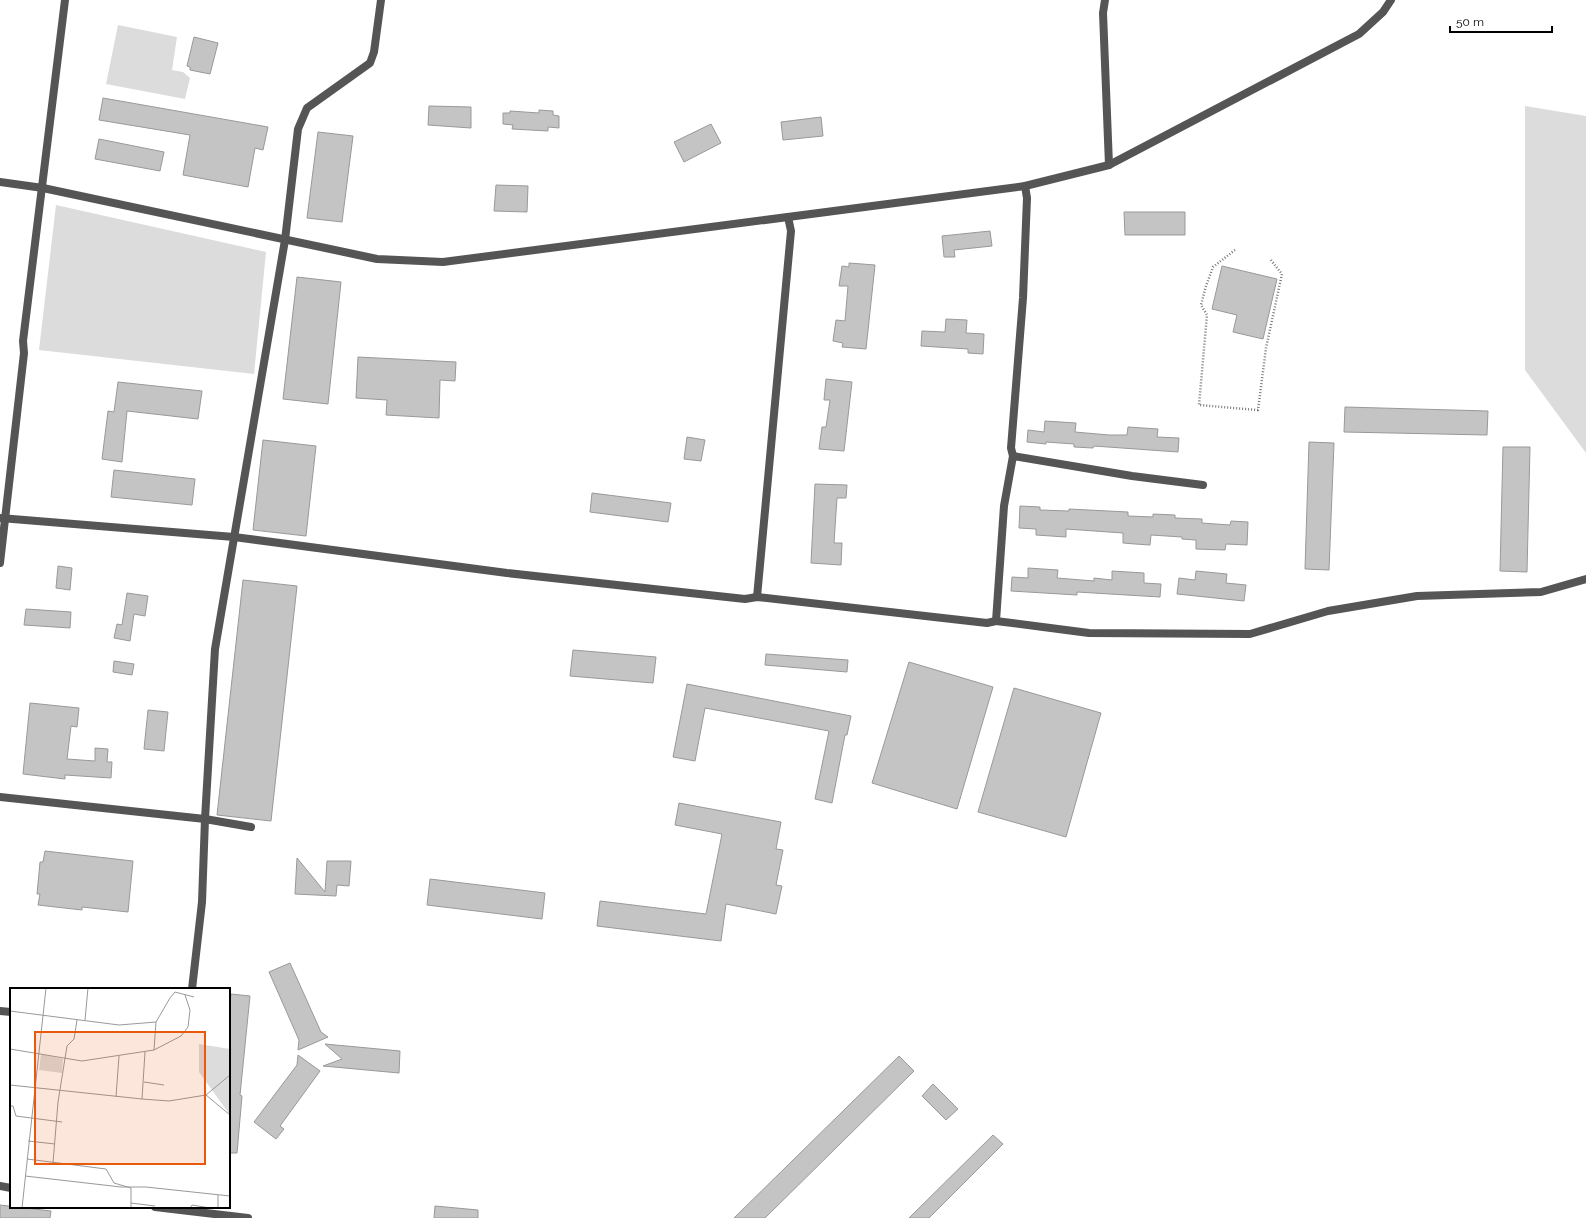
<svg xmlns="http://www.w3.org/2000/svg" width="1586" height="1218" font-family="Raleway,sans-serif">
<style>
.green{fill:#dcdcdc}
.building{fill:#c4c4c4;stroke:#999}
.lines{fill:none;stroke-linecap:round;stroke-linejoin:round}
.path{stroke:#777;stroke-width:2.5;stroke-dasharray:1 2;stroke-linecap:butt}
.street{stroke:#555;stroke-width:8}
.inset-road{fill:none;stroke:#999;stroke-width:1}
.view{fill:#e8590c;fill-opacity:0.15;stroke:#e8590c;stroke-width:2}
.inset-edge{fill:none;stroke:#000;stroke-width:2}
</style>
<rect width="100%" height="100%" fill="#fff"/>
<!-- green -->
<g class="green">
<polygon points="118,25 177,37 172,70 183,72 190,78 185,99 106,84"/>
<polygon points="1525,106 1586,116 1586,453 1525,370"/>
<polygon points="56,205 266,252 254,374 39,350"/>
</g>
<!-- building -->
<g class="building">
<polygon points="194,37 218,43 210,74 190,70 190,67 187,66"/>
<polygon points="103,98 268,127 263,150 255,148 248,187 183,175 190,135 99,120"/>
<polygon points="429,106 471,107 471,128 428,125"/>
<polygon points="539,110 553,111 553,115 559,116 559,128 548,127 548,131 512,129 513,125 503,124 503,113 510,113 510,111 539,113"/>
<polygon points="821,117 823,136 783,140 781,122"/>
<polygon points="711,124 721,143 684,162 674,142"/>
<polygon points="318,132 353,136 342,222 307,218"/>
<polygon points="99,139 164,152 160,171 95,159"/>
<polygon points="496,185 528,186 527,212 494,211"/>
<polygon points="1124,212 1185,212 1185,235 1125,235"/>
<polygon points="990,231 992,246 954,250 955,257 944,257 942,236"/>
<polygon points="849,263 875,265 866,349 842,347 843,343 833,341 836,320 845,321 848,286 839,286 842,266 849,267"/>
<polygon points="1222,266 1277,279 1263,339 1233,332 1237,315 1212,309"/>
<polygon points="297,277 341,282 328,404 283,399"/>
<polygon points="946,319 967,320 966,333 984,334 983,354 968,353 968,349 921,346 922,331 945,332"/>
<polygon points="358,357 456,362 455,381 440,380 439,418 386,415 387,400 356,398"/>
<polygon points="826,379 852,382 844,451 819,449 822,427 826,427 830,400 824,400"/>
<polygon points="118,382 202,391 198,419 127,411 122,462 102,459 108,411 114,412"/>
<polygon points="1345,407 1488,411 1487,435 1344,432"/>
<polygon points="1045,421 1076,423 1075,432 1109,435 1127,435 1128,427 1158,429 1157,437 1179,438 1178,452 1094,446 1093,448 1074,447 1074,444 1046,442 1046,444 1027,442 1028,430 1044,432"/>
<polygon points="687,437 705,440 701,461 684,459"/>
<polygon points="263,440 316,446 306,536 253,530"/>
<polygon points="1309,442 1334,443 1329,570 1305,569"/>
<polygon points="1503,447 1530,447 1527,572 1500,571"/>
<polygon points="114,470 195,479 192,505 111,497"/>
<polygon points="815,484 847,485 846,498 837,498 834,543 842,543 841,565 811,563"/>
<polygon points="592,493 671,503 668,522 590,512"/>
<polygon points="1020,506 1040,507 1040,510 1069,511 1069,509 1128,512 1128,516 1153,517 1153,514 1175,515 1175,518 1202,519 1202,523 1230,525 1231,521 1248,522 1247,545 1226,544 1225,550 1196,549 1196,540 1182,539 1182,537 1151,535 1150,545 1135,544 1123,543 1123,533 1066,529 1066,537 1036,535 1036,529 1019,528"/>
<polygon points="58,566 72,568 70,590 56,588"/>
<polygon points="1028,568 1058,570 1057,578 1094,581 1094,578 1112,580 1112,571 1144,573 1144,583 1161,584 1160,597 1077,592 1077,595 1011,591 1012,577 1028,578"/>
<polygon points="1196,571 1227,574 1226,583 1246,585 1244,601 1177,594 1179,578 1195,580"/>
<polygon points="243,580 297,586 271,821 217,815"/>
<polygon points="127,593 148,596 145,616 134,614 130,641 114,638 117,624 122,625"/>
<polygon points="26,609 71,612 70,628 24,625"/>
<polygon points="573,650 656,657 653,683 570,676"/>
<polygon points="766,654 848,660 847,672 765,665"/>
<polygon points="114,661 134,664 132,675 113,672"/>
<polygon points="909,662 993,687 957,809 872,783"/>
<polygon points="687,684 851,716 847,735 845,735 832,803 815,799 829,731 705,708 695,761 673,757"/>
<polygon points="1014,688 1101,713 1066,837 978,812"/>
<polygon points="30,703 79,708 77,727 71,726 67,759 95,761 95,748 108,749 107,762 112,762 111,778 65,775 65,779 23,774"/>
<polygon points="148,710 168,712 164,751 144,749"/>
<polygon points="679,803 781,822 776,849 783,850 776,885 782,886 776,914 726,904 721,941 597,926 600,901 706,914 722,834 675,825"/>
<polygon points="45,851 133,861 128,912 82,907 82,910 38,905 40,894 37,894 39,873 40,862 43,862"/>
<polygon points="297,858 325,892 327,861 351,861 349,886 337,885 336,896 295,894"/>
<polygon points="430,879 545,893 542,919 427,905"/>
<polygon points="290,963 321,1032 328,1037 298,1050 299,1040 269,972"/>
<polygon points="231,994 250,996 240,1095 242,1096 237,1153 229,1153 229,1010"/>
<polygon points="325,1044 400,1051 399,1073 323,1066 342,1059"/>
<polygon points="298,1055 320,1071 280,1126 284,1129 276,1139 254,1122 297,1065"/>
<polygon points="899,1056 914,1071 765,1218 734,1218"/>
<polygon points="933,1084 958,1109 946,1120 922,1096"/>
<polygon points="993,1135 1003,1144 929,1218 909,1218"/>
<polygon points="0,1205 51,1211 50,1218 0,1218"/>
<polygon points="435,1206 478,1210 478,1218 434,1218"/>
</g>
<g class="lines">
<!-- path -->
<polyline class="path" points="1235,250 1213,267 1206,286 1201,305 1207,315 1199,405 1258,410 1266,348 1282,274 1270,259"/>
<!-- street -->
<g class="street">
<polyline points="1105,0 1103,13 1109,165"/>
<polyline points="0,182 43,188 377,259 443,262 1025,186 1109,165 1359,34 1383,12 1391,0"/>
<polyline points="1025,186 1027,198 1023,298 1011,448 1013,456 1004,506 996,621 1089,633 1250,634 1328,611 1417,596 1541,592 1586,579"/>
<polyline points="1013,456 1132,476 1203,485"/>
<polyline points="0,518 234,537 507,573 745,599 757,597 987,623 996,621"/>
<polyline points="0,563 24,353 23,341 65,0"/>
<polyline points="757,597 791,231 788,217"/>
<polyline points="0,797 205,819 251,827"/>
<polyline points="192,989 202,902 205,819 215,649 285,240 298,129 307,108 370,63 374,52 381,0"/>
<polyline points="0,1011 11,1012"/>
<polyline points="0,1186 11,1188"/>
<polyline points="155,1207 248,1218"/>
</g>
</g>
<!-- overview -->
<g transform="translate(10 988)">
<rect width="220" height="220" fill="#fff"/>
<path d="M 189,56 L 220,61 L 220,127 L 189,84 ZM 31,66 L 53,71 L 52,85 L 29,82 Z" fill="#dcdcdc"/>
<path class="inset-road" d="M 0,23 L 109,37 L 146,34M 75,32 L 78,0M 0,61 L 72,73 L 144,62 L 171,48 L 178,39 L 180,22 L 175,7M 144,62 L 146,34 L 160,10 L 165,4 L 184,9M 135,64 L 132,111 L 159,113 L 196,107 L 220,87M 134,94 L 154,97M 0,97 L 132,111M 196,107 L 220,127M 106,109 L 109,68M 0,118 L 3,118 L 6,128 L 52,134M 18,153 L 45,156M 17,171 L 96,181 L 104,195 L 121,200 L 121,220M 43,175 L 48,114 L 57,58 L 64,51 L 67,32M 15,188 L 111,199 L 136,199 L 220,208M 208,207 L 208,220M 121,215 L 145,218M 12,220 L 36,0M 180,220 L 182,217 L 200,220"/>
<path class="view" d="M 25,44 L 195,44 L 195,176 L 25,176 Z"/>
<rect width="220" height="220" class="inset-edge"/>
</g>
<!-- scale -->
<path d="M1450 26v6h102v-6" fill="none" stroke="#000000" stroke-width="2"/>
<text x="1456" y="26" font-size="12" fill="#000000" stroke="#ffffff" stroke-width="3" paint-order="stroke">50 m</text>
</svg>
